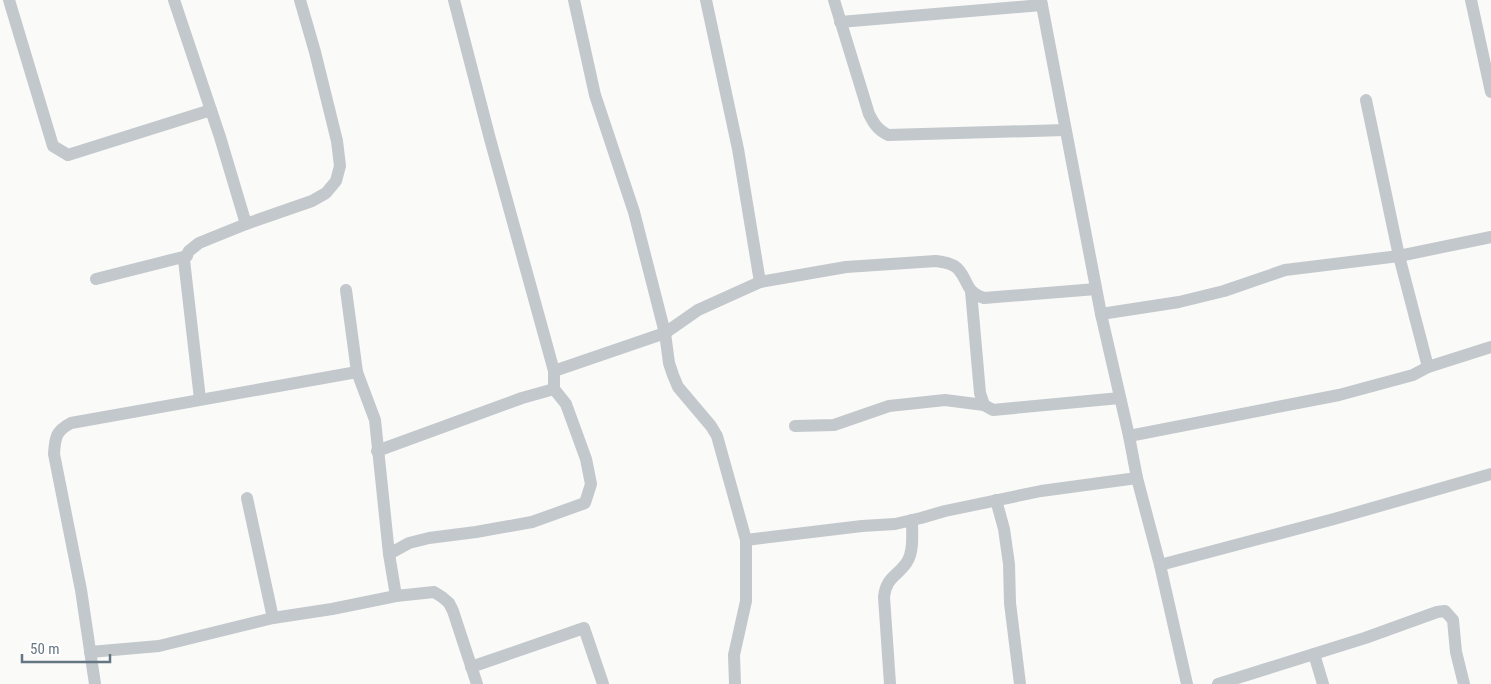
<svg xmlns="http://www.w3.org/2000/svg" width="1491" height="684" font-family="'Roboto Condensed',sans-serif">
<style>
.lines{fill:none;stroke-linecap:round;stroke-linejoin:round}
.minor{stroke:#c3c8cc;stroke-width:12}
</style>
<rect width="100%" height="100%" fill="#fafaf8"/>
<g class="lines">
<!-- minor -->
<g class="minor">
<polyline points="9,0 53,146 68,155 211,110"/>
<polyline points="174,0 220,137 246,224"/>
<polyline points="574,0 595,95 634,212 665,333 669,363 673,375 678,387 711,426 717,436 746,540 746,601 734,655 735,684"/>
<polyline points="706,0 738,149 760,282"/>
<path d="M 834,0 L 869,114 C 874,124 878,130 888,135 L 1065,130"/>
<polyline points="1041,0 1101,314 1129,436 1137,478 1160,565 1187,684"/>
<polyline points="1471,0 1491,92"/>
<polyline points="840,22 1042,5"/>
<polyline points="96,279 187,256"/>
<polyline points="346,290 357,372 375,420 389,554 396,596"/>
<polyline points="971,291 980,393 984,405 993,410 1120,398"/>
<polyline points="1101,314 1179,302 1224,291 1285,270 1399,256 1491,237"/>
<polyline points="1428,367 1491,347"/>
<path d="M 554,371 L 665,333 L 698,310 L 760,282 L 846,267 L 936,261 C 943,262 953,263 958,269 C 969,281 965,292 984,298 L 1096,289"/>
<polyline points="200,399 184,260 189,251 199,243 246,224 312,201 326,193 336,181 340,166 337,141 315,52 300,0"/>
<polyline points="795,426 834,425 889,406 945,400 984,405"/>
<polyline points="1129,436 1339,395 1413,375 1428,367 1399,256 1366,100"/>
<polyline points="377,451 522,398 554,389 554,371 490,139 454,0"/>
<polyline points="247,498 273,618"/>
<polyline points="996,500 1004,529 1009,564 1010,603 1020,684"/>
<polyline points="746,540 862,526 895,524 921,518 945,511 1041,491 1137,478"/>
<polyline points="389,554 409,543 429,538 476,532 532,522 585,503 591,484 586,459 566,404 554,389"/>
<polyline points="1160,565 1334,519 1491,474"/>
<polyline points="90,652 159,646 273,618 332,609 396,596 434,592 442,597 449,603 453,611 477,684"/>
<polyline points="1314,654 1323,684"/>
<polyline points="471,667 584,628 603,684"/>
<path d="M 95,684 L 81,590 L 54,454 C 55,437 56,431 71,423 L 357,372"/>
<path d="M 890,684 L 884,597 C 886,577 898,576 907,562 C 914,551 912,533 912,520"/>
<polyline points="1218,684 1365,638 1437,612 1445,611 1453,620 1456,652 1464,684"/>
</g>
</g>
<!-- scale -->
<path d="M22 654v8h88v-8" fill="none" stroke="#657683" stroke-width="2.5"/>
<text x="30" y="654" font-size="15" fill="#657683" stroke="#ffffff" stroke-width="4" paint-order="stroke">50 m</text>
</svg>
